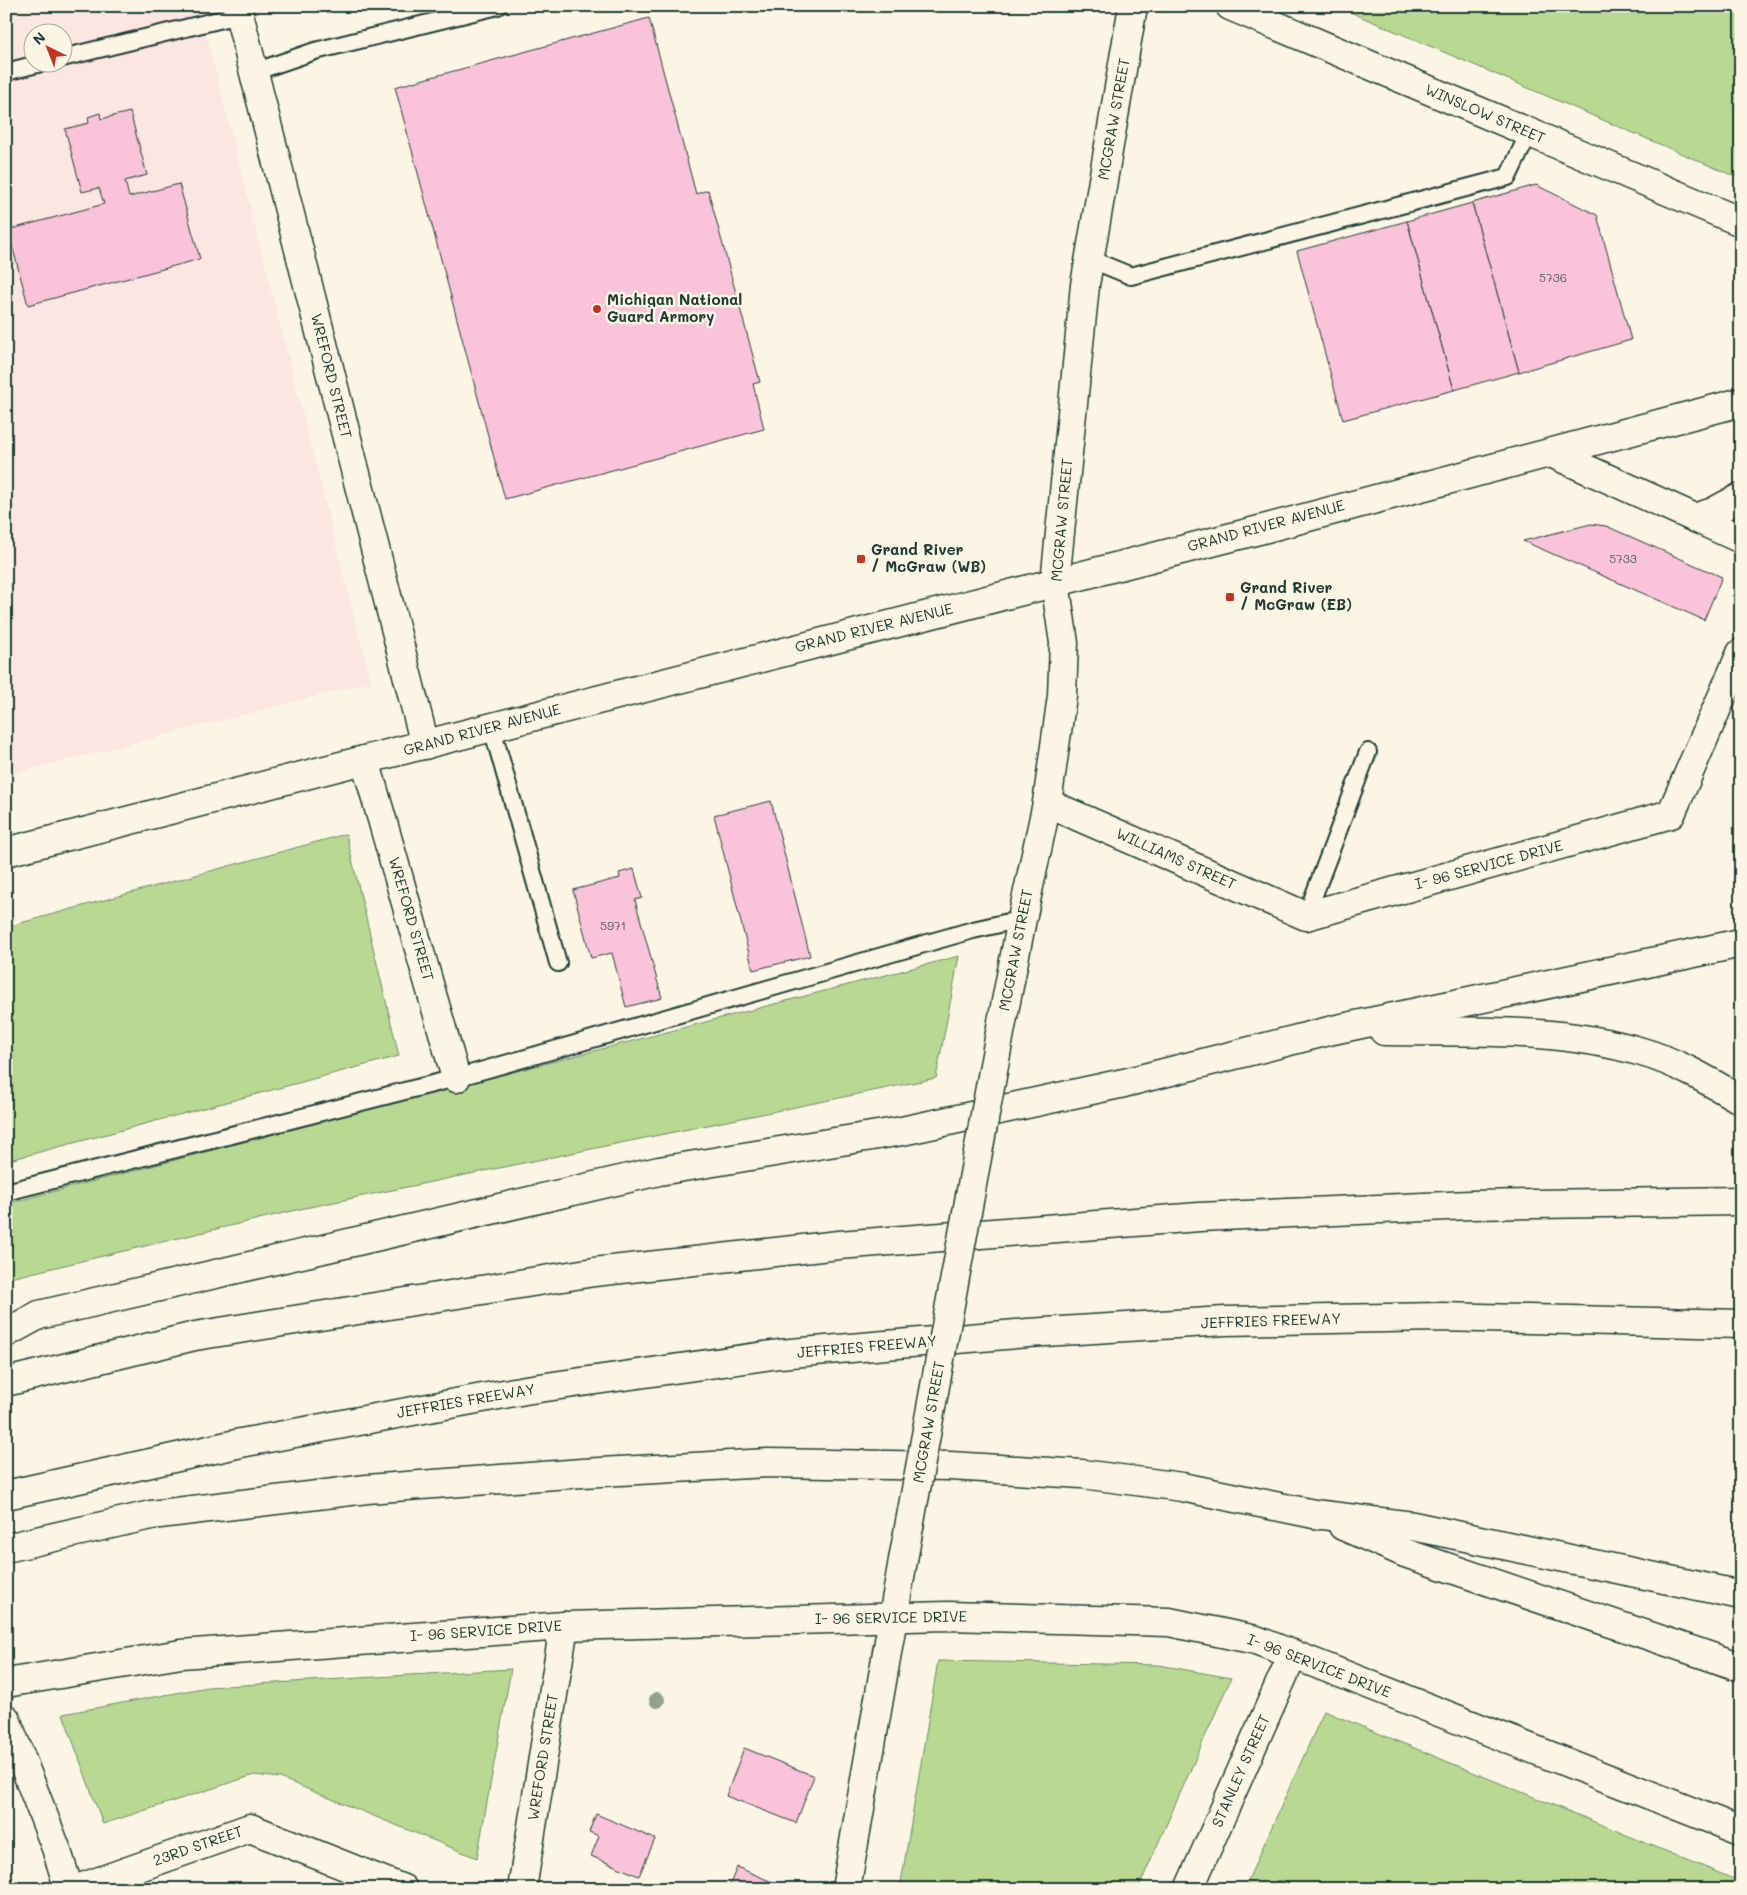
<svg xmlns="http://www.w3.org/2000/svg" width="1747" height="1895" font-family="Mali,sans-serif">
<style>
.built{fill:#fbe6e2;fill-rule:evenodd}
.green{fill:#b9d993;stroke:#6c8b64}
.building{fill:#fac3da;stroke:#1f3d34}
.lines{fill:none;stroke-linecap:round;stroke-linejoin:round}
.lane-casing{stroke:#1f3d34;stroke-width:20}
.street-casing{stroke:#1f3d34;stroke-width:31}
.secondary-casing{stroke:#1f3d34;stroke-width:31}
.primary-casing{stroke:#1f3d34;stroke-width:31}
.highway-casing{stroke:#1f3d34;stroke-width:31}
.lane{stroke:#fcf5e5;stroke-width:16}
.street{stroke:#fcf5e5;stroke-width:28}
.secondary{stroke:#fcf5e5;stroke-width:28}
.primary{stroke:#fcf5e5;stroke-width:28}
.highway{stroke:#fcf5e5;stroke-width:28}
.secondary-bridge-casing{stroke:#1f3d34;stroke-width:31;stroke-linecap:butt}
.secondary-bridge{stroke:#fcf5e5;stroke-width:28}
.tree{fill:#94a18e}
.poi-dot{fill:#c8321e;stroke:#fcf5e5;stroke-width:2}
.labels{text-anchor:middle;stroke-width:5;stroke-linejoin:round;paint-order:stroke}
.number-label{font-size:12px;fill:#565e5e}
.street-label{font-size:15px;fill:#1f3d34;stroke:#fcf5e5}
.poi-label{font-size:15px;font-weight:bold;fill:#1f3d34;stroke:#fcf5e5;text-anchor:start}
</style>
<rect width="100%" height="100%" fill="#fcf5e5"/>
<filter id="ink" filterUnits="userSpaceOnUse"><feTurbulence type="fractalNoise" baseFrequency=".02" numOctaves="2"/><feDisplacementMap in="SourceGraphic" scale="10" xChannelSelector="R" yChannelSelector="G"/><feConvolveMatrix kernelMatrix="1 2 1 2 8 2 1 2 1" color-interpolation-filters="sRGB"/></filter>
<g filter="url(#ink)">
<!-- built -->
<path class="built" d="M 6,6 L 199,6 L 371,682 L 6,776 ZM 32,32 L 62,32 L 62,62 L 32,62 Z"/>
<!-- green -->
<g class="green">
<polygon points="1336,6 1741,6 1741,179"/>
<polygon points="346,834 399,1056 6,1161 6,927"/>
<polygon points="959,956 936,1078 305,1208 6,1279 6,1204"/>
<polygon points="938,1661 1159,1665 1231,1678 1138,1889 900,1889"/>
<polygon points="511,1669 477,1858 280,1778 254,1775 103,1824 63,1714 208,1687"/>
<polygon points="1324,1711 1741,1882 1741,1889 1244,1889"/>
</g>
<!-- building -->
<g class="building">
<polygon points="649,18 696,194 708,190 760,382 753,384 764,429 505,499 395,87"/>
<polygon points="130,112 147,175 125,181 129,197 179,184 200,259 28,305 8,230 104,204 99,188 82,192 65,129 89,123 88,117 100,113 101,119"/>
<polygon points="1536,185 1597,215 1631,340 1519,372 1472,203"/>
<polygon points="1472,203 1519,372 1454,390 1407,221"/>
<polygon points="1407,221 1454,390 1343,420 1297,251"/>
<polygon points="1591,524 1606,526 1722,577 1704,620 1523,541"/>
<polygon points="771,801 810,956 753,970 714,815"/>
<polygon points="634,869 642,898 635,900 662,998 626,1007 612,953 591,958 573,890 620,878 619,873"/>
<polygon points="744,1748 814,1776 796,1823 726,1796"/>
<polygon points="596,1814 655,1839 639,1876 591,1856 599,1836 589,1832"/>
<polygon points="737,1867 786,1888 785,1889 728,1889"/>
</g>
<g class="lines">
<!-- lane casing -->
<g class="lane-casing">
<g id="lane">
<polyline points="62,58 239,15"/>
<polyline points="6,72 45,62"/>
<polyline points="254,72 315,51 498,6"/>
<polyline points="1090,259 1131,276 1508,177 1529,133"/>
<polyline points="492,728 558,963"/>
<polyline points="1306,916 1368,752"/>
<polyline points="6,1192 456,1078 973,930 1022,919"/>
</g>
</g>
<!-- street casing -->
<g class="street-casing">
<g id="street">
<polyline points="237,6 425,745"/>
<polyline points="1230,6 1741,222"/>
<polyline points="1551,453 1695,518 1713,512 1741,497"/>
<polyline points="1695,518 1741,539"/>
<polyline points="365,760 456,1078"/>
<polyline points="1047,803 1306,916 1671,814 1741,653"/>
<polyline points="6,1719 56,1848 69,1889"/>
<polyline points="77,1889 250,1828 403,1889"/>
<polyline points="522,1889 564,1626"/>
<polyline points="1189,1889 1293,1654"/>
</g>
</g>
<!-- secondary casing -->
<g class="secondary-casing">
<g id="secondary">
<polyline points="1002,1022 1022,919 1047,803 1062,696 1064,643 1055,582 1085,285 1133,6"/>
<polyline points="6,1683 181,1654 564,1626 947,1616 1169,1622 1256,1640 1741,1831"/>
<polyline points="846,1889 903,1560"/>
</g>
</g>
<!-- primary casing -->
<g class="primary-casing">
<polyline id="primary" points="6,852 1263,529 1741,402"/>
</g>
<!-- highway casing -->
<g class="highway-casing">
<g id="highway">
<path d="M 1384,1031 C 1471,1032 1557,1027 1642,1052 C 1677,1062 1709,1081 1741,1100"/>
<polyline points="6,1333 39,1315 659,1171 902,1131 1124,1083 1333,1030 1741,943"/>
<polyline points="6,1382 195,1336 594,1272 839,1245 1199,1217 1470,1205 1741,1201"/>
<polyline points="6,1495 241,1443 525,1390 779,1354 1028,1333 1225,1321 1440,1317 1741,1324"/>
<polyline points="1343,1526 1405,1553 1741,1667"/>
<polyline points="6,1548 151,1515 367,1489 582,1473 768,1463 950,1466 1082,1474 1182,1487 1314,1514 1413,1526 1741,1595"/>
</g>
</g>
<!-- lane -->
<use href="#lane" class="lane"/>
<!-- street -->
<use href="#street" class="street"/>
<!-- secondary -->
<use href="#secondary" class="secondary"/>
<!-- primary -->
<use href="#primary" class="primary"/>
<!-- highway -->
<use href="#highway" class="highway"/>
<!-- secondary-bridge casing -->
<g class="secondary-bridge-casing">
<polyline id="secondary-bridge" points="903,1560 1002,1022"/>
</g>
<!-- secondary-bridge -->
<use href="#secondary-bridge" class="secondary-bridge"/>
</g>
<!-- trees -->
<circle class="tree" cx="657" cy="1700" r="8"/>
</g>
<!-- markers -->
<g class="poi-dot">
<circle cx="597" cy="309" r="5"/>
<rect x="856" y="554" width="10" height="10" rx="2.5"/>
<rect x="1225" y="592" width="10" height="10" rx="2.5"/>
</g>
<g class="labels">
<!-- number labels -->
<g class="number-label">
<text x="1553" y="282">5736</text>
<text x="1623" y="563">5733</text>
<text x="613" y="930">5971</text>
</g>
<!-- street labels -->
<g class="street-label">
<text transform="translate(1485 114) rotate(23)" y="5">WINSLOW STREET</text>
<text transform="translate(1114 119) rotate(-80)" y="5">MCGRAW STREET</text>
<text transform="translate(331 376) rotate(76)" y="5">WREFORD STREET</text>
<text transform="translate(1062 520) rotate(-85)" y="5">MCGRAW STREET</text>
<text transform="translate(1266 526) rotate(-15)" y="5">GRAND RIVER AVENUE</text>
<text transform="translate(874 628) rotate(-14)" y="5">GRAND RIVER AVENUE</text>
<text transform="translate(482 730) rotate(-15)" y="5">GRAND RIVER AVENUE</text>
<text transform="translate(1176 859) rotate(24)" y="5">WILLIAMS STREET</text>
<text transform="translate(1489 865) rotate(-15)" y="5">I- 96 SERVICE DRIVE</text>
<text transform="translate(411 919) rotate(74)" y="5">WREFORD STREET</text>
<text transform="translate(1016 950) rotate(-79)" y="5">MCGRAW STREET</text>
<text transform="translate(1271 1321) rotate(-2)" y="5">JEFFRIES FREEWAY</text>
<text transform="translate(867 1347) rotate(-5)" y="5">JEFFRIES FREEWAY</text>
<text transform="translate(466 1401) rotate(-10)" y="5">JEFFRIES FREEWAY</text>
<text transform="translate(929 1422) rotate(-80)" y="5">MCGRAW STREET</text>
<text transform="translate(891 1618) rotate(-1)" y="5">I- 96 SERVICE DRIVE</text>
<text transform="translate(486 1631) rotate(-4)" y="5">I- 96 SERVICE DRIVE</text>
<text transform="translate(1319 1666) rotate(21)" y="5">I- 96 SERVICE DRIVE</text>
<text transform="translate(543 1757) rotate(-81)" y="5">WREFORD STREET</text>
<text transform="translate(1241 1771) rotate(-66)" y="5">STANLEY STREET</text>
<text transform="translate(198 1846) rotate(-19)" y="5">23RD STREET</text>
</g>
<!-- poi labels -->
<g class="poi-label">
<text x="607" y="305">Michigan National<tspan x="607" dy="17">Guard Armory</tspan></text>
<text x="871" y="555">Grand River<tspan x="871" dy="17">/ McGraw (WB)</tspan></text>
<text x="1240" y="593">Grand River<tspan x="1240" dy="17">/ McGraw (EB)</tspan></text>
</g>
</g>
<!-- margin -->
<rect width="1747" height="1895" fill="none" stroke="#fcf5e5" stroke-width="25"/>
<rect x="12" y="12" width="1722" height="1870" fill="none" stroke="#1f3d34" stroke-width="2" filter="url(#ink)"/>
<!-- north arrow -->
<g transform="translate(48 48) rotate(317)"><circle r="24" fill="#fcf5e5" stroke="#a4ab9e"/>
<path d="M0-4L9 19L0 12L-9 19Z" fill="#c8321e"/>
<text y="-8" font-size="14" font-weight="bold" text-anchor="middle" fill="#1f3d34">N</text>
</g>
</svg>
